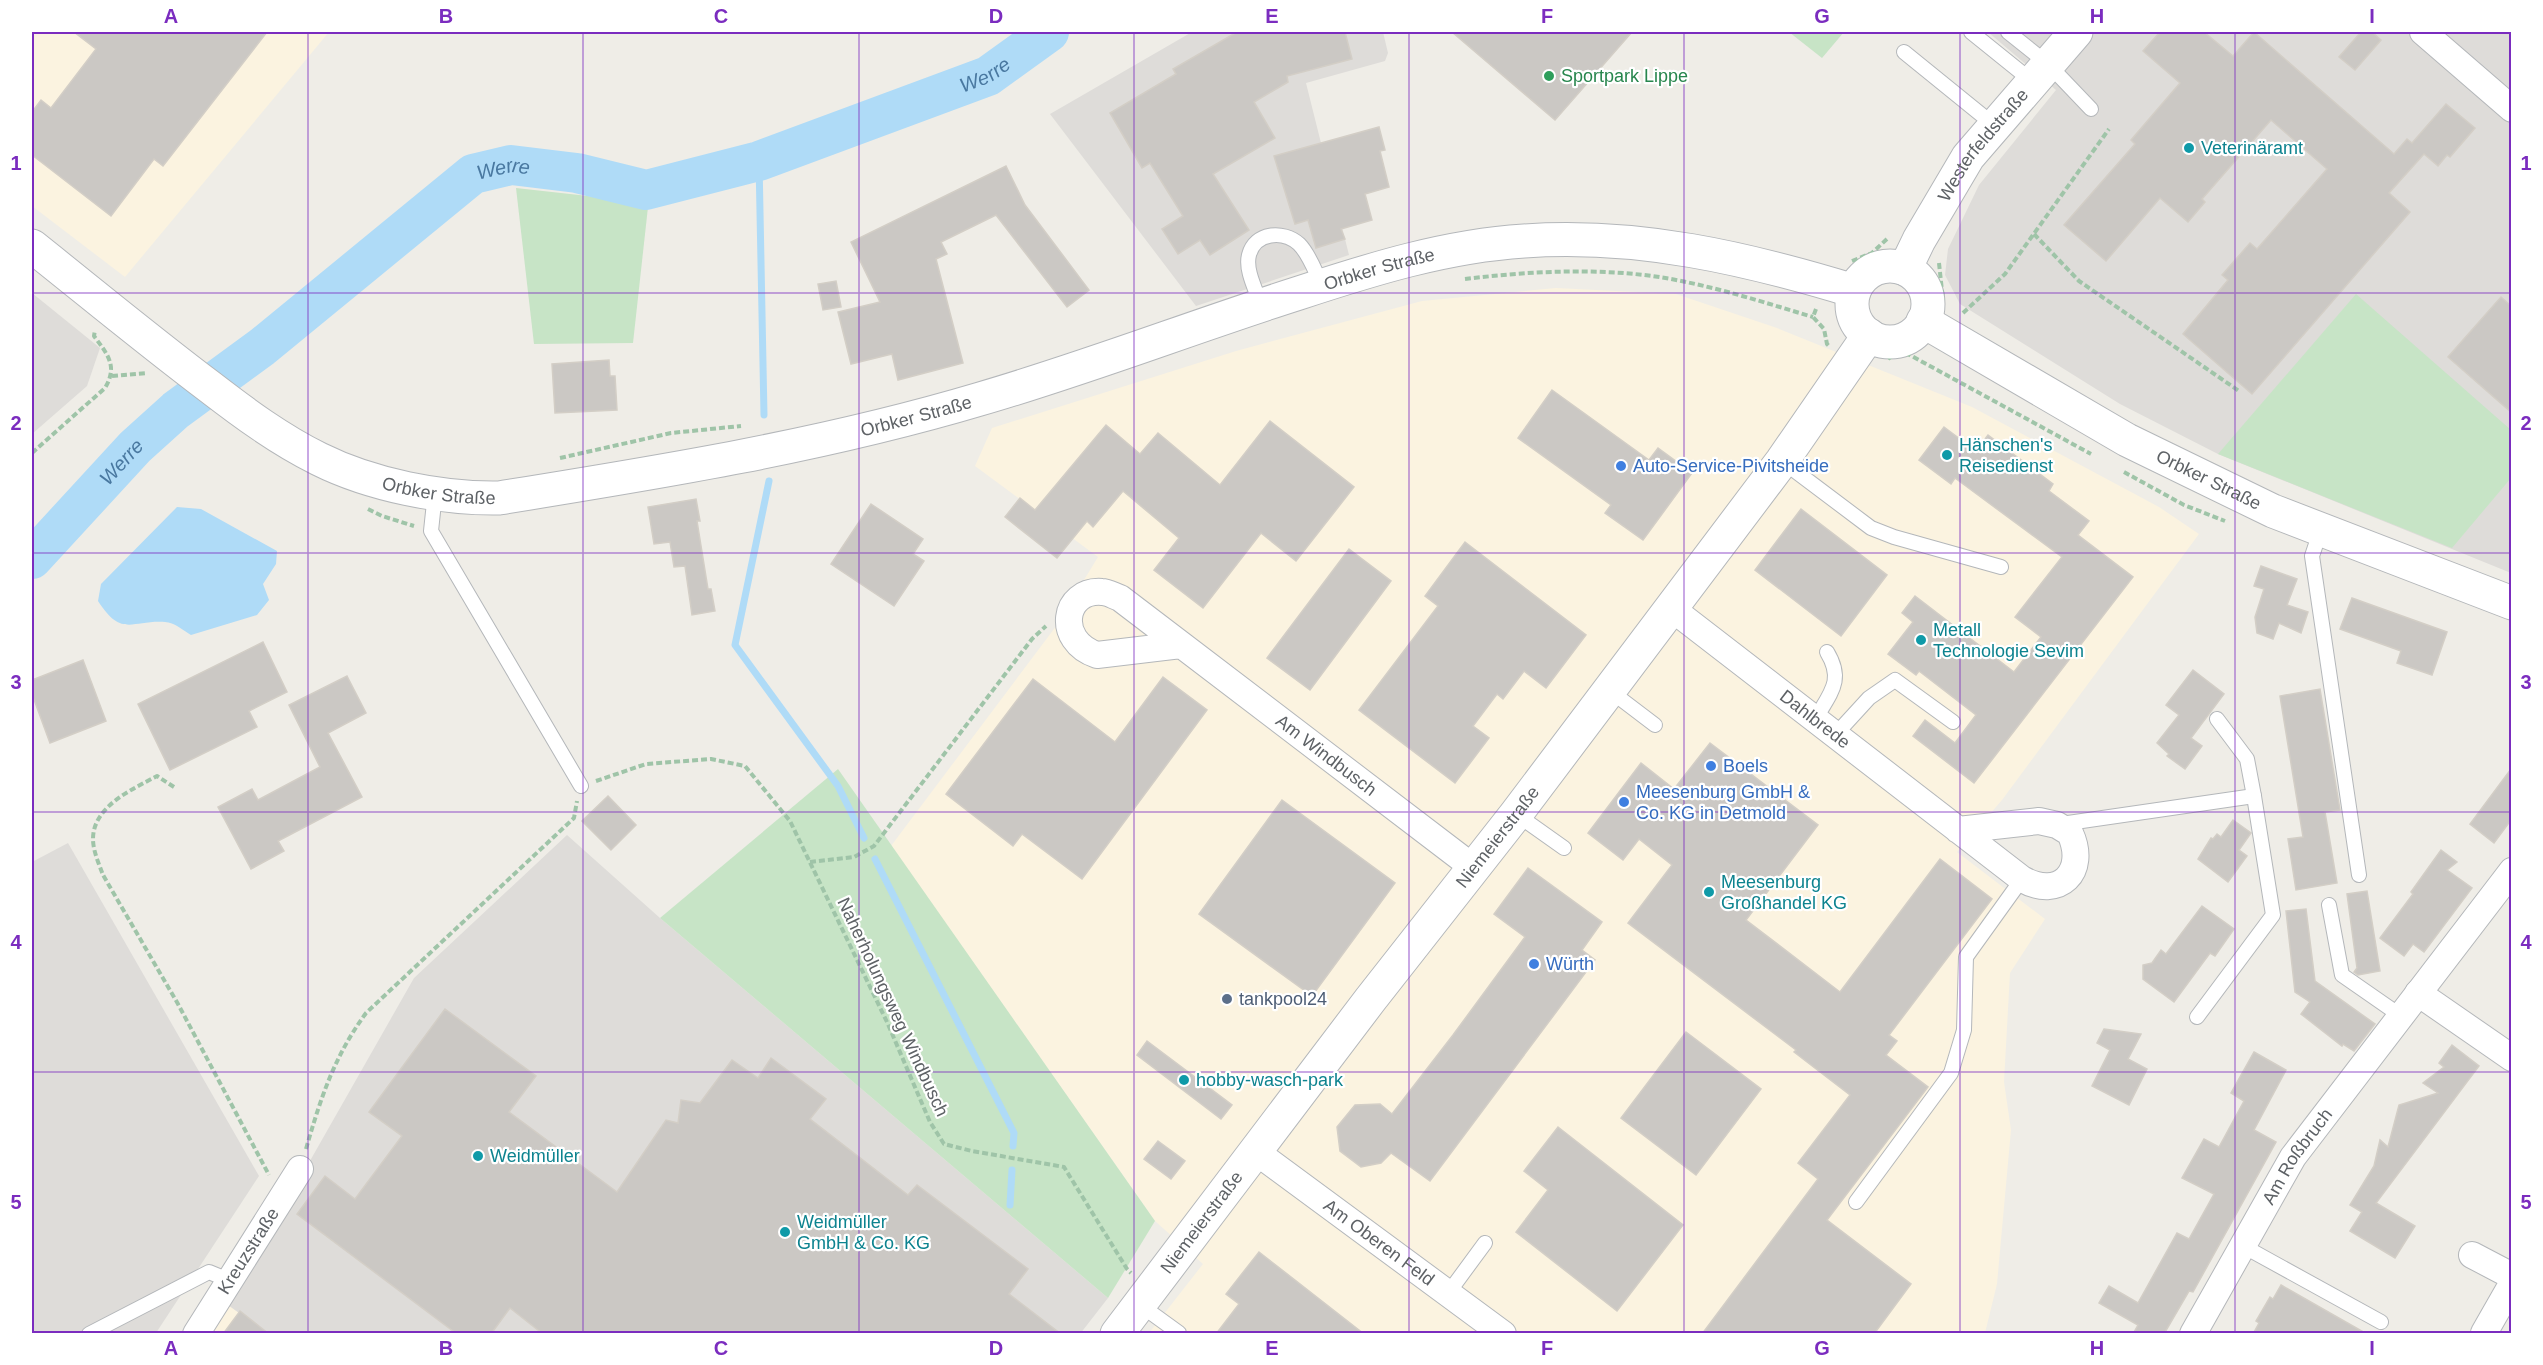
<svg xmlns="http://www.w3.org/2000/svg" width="2543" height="1365" font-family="Arial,sans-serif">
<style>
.commercial{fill:#fbf3e0}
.industrial{fill:#dedcd9}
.green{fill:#c7e4c6}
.water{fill:#afdbf7}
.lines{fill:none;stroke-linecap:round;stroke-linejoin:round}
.stream{stroke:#afdbf7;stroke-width:7}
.river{stroke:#afdbf7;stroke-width:40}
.building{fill:#cbc8c4;stroke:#d3cec6;stroke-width:1.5}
.service-casing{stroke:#b4b7ba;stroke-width:16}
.minor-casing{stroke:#b4b7ba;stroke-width:28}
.tertiary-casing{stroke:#b4b7ba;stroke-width:35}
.path{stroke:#9fc4a8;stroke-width:4;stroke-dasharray:6 3;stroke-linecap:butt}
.service{stroke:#fff;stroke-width:14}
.minor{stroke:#fff;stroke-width:26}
.tertiary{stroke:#fff;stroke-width:33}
.grid{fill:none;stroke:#7b2cbf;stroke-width:1.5;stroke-opacity:0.55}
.leisure-dot{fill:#2e9e5b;stroke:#fff;stroke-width:2}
.culture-dot{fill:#0f9aa8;stroke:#fff;stroke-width:2}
.shop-dot{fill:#3f7fe0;stroke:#fff;stroke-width:2}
.service-dot{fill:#5c6f8a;stroke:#fff;stroke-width:2}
.labels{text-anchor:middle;stroke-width:4.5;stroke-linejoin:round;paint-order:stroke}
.leisure-label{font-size:18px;fill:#27864d;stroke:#fff;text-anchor:start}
.street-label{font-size:18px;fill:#5e6266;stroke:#fff}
.culture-label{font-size:18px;fill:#0d838f;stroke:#fff;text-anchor:start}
.shop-label{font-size:18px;fill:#366cbe;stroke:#fff;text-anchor:start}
.service-label{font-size:18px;fill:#4e5e75;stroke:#fff;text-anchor:start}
.water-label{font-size:20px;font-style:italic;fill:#4978a0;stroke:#fff}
.neatline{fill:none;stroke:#7b2cbf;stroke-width:2}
.grid-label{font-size:20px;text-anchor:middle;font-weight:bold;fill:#7b2cbf}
</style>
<rect width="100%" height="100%" fill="#efede7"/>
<!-- commercial -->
<g class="commercial">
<polygon points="32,32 329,32 125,277 32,206"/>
<polygon points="1556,288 1676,294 1777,328 1972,407 2159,507 2199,534 2002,800 1957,852 2045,919 2010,973 2004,1082 2011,1130 1997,1284 1985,1333 1149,1333 1203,1264 1155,1221 891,846 1054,629 1098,557 975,466 992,428 1236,351 1422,301"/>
<polygon points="228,1305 268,1333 210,1334"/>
</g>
<!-- industrial -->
<g class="industrial">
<polygon points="1192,32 1383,32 1388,53 1385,61 1306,83 1349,255 1196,306 1050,114"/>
<polygon points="1988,32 2511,32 2511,573 2218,454 2120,404 1960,304 1945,275 1948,249 1979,185 2056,90"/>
<polygon points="32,293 100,348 87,386 32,434"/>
<polygon points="567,835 660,918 1108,1298 1080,1334 268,1334 228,1305 414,978"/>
<polygon points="68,843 259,1176 156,1333 32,1334 32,862"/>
</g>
<!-- green -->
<g class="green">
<polygon points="1789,32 1844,32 1822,58"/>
<polygon points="516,188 588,196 648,207 633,343 534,344"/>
<polygon points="2356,294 2511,430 2511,478 2452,548 2218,454"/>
<polygon points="838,769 1155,1221 1108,1298 660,918"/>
</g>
<!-- water -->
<path class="water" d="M 177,507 L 201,509 L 277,551 L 276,564 L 263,584 L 269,600 L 257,615 L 191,635 C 184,631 174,622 165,622 C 131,620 122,638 98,601 L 101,584 Z"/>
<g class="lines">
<!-- stream -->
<g class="stream">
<polyline points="759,161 764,415"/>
<polyline points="769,481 735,645 838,786 864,838"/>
<polyline points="875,859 1014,1133 1013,1146"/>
<polyline points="1010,1205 1012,1170"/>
</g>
<!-- river -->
<path class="river" id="s1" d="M 32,559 L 135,447 L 176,410 L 262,347 L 473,174 L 511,165 L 577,173 L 646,190 L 759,161 L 988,76 L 1049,32"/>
</g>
<!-- building -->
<g class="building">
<polygon points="74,32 267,32 163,166 154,159 111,216 32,155 32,112 41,100 51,108 96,49"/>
<polygon points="1237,32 1345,32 1352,59 1287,76 1288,82 1254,102 1275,138 1213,174 1249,230 1210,255 1200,240 1178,254 1162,229 1183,216 1150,163 1142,168 1110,113 1176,74 1173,69"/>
<polygon points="1452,32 1632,32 1555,120"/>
<polygon points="2160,32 2204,32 2233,56 2254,32 2394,154 2407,139 2412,143 2446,104 2475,128 2450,157 2447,155 2438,166 2424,154 2389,193 2410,212 2252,394 2183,334 2228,280 2222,275 2250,243 2257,249 2327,169 2271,120 2202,199 2205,202 2188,222 2160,198 2106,261 2064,225 2135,144 2131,140 2180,83 2143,51"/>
<polygon points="2361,32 2372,32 2381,40 2355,70 2339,57"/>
<polygon points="1379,127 1385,150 1380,151 1389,187 1365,194 1372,220 1341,229 1345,239 1316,248 1308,220 1295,224 1274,156"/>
<polygon points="1006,166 1025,205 1089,290 1067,307 996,215 941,242 947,254 936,259 963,363 898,380 892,354 851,364 838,312 880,302 851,242"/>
<polygon points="836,281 841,307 823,310 818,284"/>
<polygon points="2501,297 2511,306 2511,412 2448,357"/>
<polygon points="609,360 610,376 615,376 617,410 555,413 552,364"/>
<polygon points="1552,390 1649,460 1658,448 1692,473 1643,540 1605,513 1611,505 1518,438"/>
<polygon points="1270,421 1354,487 1296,561 1261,533 1203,608 1154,570 1179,538 1123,491 1093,527 1087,521 1057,558 1005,517 1020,498 1035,510 1106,425 1140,454 1158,433 1220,485"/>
<polygon points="1944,427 1976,451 1988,435 2053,484 2049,491 2089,521 2078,535 2133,577 1974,783 1913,736 1925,720 1955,743 1976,715 1919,671 1916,675 1888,654 1913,622 1902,613 1915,596 2014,672 2041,637 2015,617 2062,557 1955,478 1951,484 1919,460"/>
<polygon points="696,499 700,521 697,521 708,589 711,589 715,611 692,615 685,566 674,567 670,542 654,544 648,507"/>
<polygon points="871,504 923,539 913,554 924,561 894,606 831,564"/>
<polygon points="1801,509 1887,575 1841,636 1755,570"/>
<polygon points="1465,542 1586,635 1546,688 1524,671 1503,699 1497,694 1473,726 1489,738 1455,783 1359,710 1438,606 1425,596"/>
<polygon points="1349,549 1391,581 1310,690 1267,658"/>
<polygon points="2261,566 2297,579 2287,605 2308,612 2301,633 2279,623 2273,639 2257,633 2255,617 2264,589 2254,586"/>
<polygon points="2352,598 2447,632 2432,675 2397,663 2401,651 2340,629"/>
<polygon points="263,642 287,692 249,711 257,727 170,770 138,704"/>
<polygon points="83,660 106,721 50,743 32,694 32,680"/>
<polygon points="2193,670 2224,694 2191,738 2202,746 2185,769 2167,756 2169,754 2157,743 2179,715 2166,705"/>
<polygon points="347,676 366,713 328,733 362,797 278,841 284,851 251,869 218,807 252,789 258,800 320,767 289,705"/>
<polygon points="1163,677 1207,710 1082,879 1022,834 1013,846 946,794 1033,679 1115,742"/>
<polygon points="2320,689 2340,810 2325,812 2337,883 2296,890 2288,839 2303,837 2280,696"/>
<polygon points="1710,743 1818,825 1746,920 1840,992 1940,859 1992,899 1889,1035 1897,1041 1886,1055 1928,1087 1827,1220 1911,1284 1874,1334 1702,1334 1818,1179 1798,1163 1850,1095 1794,1052 1796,1050 1628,923 1672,865 1639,839 1623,860 1588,833 1641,763 1674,789"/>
<polygon points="2511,769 2511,820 2494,843 2470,824"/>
<polygon points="608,796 636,825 611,850 582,821"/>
<polygon points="1282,800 1395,883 1312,996 1199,914"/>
<polygon points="2233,820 2251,833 2239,850 2247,856 2228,882 2198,859 2211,838 2213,839 2217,834 2221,837"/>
<polygon points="2441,850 2457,862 2447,870 2472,888 2424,952 2413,944 2404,956 2380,938 2413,894 2411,892"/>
<polygon points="1528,868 1602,922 1582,950 1595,960 1430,1181 1391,1153 1381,1163 1361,1167 1340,1151 1337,1127 1355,1105 1380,1104 1392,1114 1453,1035 1525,937 1494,914"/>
<polygon points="2367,891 2380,971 2358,975 2354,972 2357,968 2347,894"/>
<polygon points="2202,906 2234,929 2215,956 2210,953 2174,1002 2143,979 2143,965 2152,963 2161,950 2166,954"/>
<polygon points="2306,909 2315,981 2375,1024 2354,1051 2343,1044 2342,1046 2301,1014 2310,1002 2295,992 2286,911"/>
<polygon points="445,1009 536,1076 509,1112 617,1192 666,1120 678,1123 681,1100 700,1103 732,1060 758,1078 771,1058 826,1099 810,1119 908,1195 917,1185 1028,1269 1009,1294 1061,1334 543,1334 510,1308 491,1334 457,1334 297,1214 325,1176 355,1199 402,1136 369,1112"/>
<polygon points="2104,1029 2141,1034 2128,1059 2147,1069 2129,1105 2092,1086 2110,1050 2097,1043"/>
<polygon points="1686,1032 1761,1089 1696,1175 1621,1118"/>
<polygon points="1147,1041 1232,1105 1221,1119 1137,1055"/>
<polygon points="2452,1045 2479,1066 2376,1203 2415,1226 2395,1258 2350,1231 2362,1212 2350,1205 2374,1166 2380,1140 2388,1147 2399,1105 2438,1093 2423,1083 2444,1067 2439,1063"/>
<polygon points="2254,1052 2286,1070 2254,1130 2276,1142 2193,1292 2189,1291 2164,1334 2133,1334 2138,1325 2099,1303 2109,1286 2138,1303 2177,1233 2189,1239 2214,1194 2182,1178 2204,1139 2219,1147 2244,1101 2231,1093"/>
<polygon points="1558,1127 1683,1225 1617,1311 1516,1232 1548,1190 1524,1171"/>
<polygon points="1158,1141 1185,1161 1171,1179 1144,1159"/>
<polygon points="1259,1252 1364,1334 1216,1334 1239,1304 1226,1294"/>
<polygon points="2281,1285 2367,1334 2253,1334 2259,1323 2256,1321 2270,1297 2273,1299"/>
<polygon points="240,1311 269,1334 223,1334"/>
</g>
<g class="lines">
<!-- service casing -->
<g class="service-casing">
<g id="service">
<polyline points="1971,32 2033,82"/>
<polyline points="2008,32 2048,64 2091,109"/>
<polyline points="1904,52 1994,125"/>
<path d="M 1261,305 C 1256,290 1245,270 1249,255 C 1255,232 1283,230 1299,244 C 1310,255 1315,272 1322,285"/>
<polyline points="1782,461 1871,528 1894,537 2001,567"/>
<polyline points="435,493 431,531 581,786"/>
<polyline points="2321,529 2312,556 2359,875"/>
<polyline points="1609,690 1655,725"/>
<path d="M 1816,718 C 1831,692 1844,680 1827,652"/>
<polyline points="2217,719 2247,759 2254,796"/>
<polyline points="1836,734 1869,698 1895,680 1953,722"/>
<polyline points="1516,814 1564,848"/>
<polyline points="2064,828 2068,823 2075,822 2254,796 2273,915 2197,1017"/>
<polyline points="2329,905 2342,975 2401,1016"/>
<polyline points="1856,1202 1951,1073 1964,1030 1966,957 2022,879"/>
<polyline points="2243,1246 2381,1322"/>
<polyline points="1449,1292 1485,1243"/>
<polyline points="1139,1304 1179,1333"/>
<polyline points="89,1334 209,1272 231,1281"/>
</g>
</g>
<!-- minor casing -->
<g class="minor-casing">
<g id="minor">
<polyline points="2423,32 2512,109"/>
<path id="s2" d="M 1671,608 L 2022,879 C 2059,900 2088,872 2070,833 L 2057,825 L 2039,821 L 1958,830"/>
<path id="s3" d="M 1181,645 L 1097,655 C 1055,641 1063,589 1102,592 C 1108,592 1114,596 1120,598 L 1474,868"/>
<polyline points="2418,993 2512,1058"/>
<path id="s4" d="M 1255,1151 L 1503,1334"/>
<polyline points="2472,1255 2512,1276"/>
<polyline points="2484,1333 2512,1284"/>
<path id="s5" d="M 196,1334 L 300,1169"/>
<path id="s6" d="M 2193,1334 L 2293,1157 L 2512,871"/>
</g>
</g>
<!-- tertiary casing -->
<g class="tertiary-casing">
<g id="tertiary">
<path id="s7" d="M 32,246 C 91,293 149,341 210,387 C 245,414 279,439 319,459 C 371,485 442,499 499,498 C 661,472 822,446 980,399 C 1087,368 1192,327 1299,293 C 1372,269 1446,246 1524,241 C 1638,233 1746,258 1854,291"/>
<circle cx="1890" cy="304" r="38"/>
<path id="s8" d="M 1905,269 L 1919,240 L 1968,157 L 2076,32"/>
<path id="s9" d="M 1923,321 L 2127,440 L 2273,511 L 2512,603"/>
<path id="s10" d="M 1117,1334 L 1370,1000 L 1516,814 L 1782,461 L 1869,335"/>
</g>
</g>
<!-- path -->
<g class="path">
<polyline points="2034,234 2079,281 2239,391"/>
<polyline points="1852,261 1872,253 1888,238"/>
<polyline points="1939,263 1943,300"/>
<path d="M 1465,279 C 1532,271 1604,267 1671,279 C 1720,288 1766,303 1813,317"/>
<polyline points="1816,309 1813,317 1824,329 1827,344 1829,346"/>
<polyline points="1963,313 2005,274 2109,129"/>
<polyline points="1888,359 1892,356 1908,354 2091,454"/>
<polyline points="112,376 147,373"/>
<path d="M 32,453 L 105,388 C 118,366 108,355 94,336 L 95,330"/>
<polyline points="560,458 671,433 741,426"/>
<polyline points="2124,472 2184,505 2225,521"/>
<polyline points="368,509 382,516 414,526"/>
<polyline points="596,781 646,764 711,759 745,766 790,821 887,1022 930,1122 944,1144 972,1151 1064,1167 1127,1269 1131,1273"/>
<path d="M 174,787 L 157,776 C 133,789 93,806 93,839 C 93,851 99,864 103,875 L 178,1004 L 269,1175"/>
<polyline points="810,862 854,857 874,846 1032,639 1046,626"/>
<path d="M 306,1149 C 321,1097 334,1057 366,1013 L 574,818 L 577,801"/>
</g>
<!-- service -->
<use href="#service" class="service"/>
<!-- minor -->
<use href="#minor" class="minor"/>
<!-- tertiary -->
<use href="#tertiary" class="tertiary"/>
</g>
<!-- grid -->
<path class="grid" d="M 308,32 L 308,1334M 583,32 L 583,1334M 859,32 L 859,1334M 1134,32 L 1134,1334M 1409,32 L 1409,1334M 1684,32 L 1684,1334M 1960,32 L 1960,1334M 2235,32 L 2235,1334M 32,293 L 2512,293M 32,553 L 2512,553M 32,812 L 2512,812M 32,1072 L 2512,1072"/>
<!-- markers -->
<circle class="leisure-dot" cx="1549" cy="76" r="6"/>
<g class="culture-dot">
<circle cx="2189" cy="148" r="6"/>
<circle cx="1947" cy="455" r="6"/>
<circle cx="1921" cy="640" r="6"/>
<circle cx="1709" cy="892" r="6"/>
<circle cx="1184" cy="1080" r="6"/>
<circle cx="478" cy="1156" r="6"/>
<circle cx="785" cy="1232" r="6"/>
</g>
<g class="shop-dot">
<circle cx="1621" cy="466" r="6"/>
<circle cx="1711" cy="766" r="6"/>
<circle cx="1624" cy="802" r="6"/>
<circle cx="1534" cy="964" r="6"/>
</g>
<circle class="service-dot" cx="1227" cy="999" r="6"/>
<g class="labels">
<!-- leisure labels -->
<g class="leisure-label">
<text x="1561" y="82">Sportpark Lippe</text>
</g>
<!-- street labels -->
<g class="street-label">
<text dy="6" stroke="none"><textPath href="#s8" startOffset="147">Westerfeldstraße</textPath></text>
<text dy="6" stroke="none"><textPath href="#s7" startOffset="1455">Orbker Straße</textPath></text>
<text dy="6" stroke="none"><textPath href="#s7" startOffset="969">Orbker Straße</textPath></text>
<text dy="6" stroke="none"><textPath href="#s9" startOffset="327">Orbker Straße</textPath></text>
<text dy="6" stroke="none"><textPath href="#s7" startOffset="483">Orbker Straße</textPath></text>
<text dy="6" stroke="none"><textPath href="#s2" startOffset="182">Dahlbrede</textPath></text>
<text dy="6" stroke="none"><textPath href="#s3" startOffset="460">Am Windbusch</textPath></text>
<text dy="6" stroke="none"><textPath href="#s10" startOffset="626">Niemeierstraße</textPath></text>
<text transform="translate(893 1007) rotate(65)" y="6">Naherholungsweg Windbusch</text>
<text dy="6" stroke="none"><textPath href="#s6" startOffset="206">Am Roßbruch</textPath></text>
<text dy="6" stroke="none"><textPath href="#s10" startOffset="140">Niemeierstraße</textPath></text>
<text dy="6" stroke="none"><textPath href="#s4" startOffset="154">Am Oberen Feld</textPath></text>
<text dy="6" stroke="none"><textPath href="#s5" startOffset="98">Kreuzstraße</textPath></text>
</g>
<!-- culture labels -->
<g class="culture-label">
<text x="2201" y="154">Veterinäramt</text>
<text x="1959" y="451">Hänschen's<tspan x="1959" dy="21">Reisedienst</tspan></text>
<text x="1933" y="636">Metall<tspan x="1933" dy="21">Technologie Sevim</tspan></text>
<text x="1721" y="888">Meesenburg<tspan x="1721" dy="21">Großhandel KG</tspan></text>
<text x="1196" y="1086">hobby-wasch-park</text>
<text x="490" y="1162">Weidmüller</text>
<text x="797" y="1228">Weidmüller<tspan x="797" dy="21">GmbH &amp; Co. KG</tspan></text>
</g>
<!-- shop labels -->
<g class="shop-label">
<text x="1633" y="472">Auto-Service-Pivitsheide</text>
<text x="1723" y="772">Boels</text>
<text x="1636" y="798">Meesenburg GmbH &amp;<tspan x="1636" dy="21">Co. KG in Detmold</tspan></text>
<text x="1546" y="970">Würth</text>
</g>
<!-- service labels -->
<g class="service-label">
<text x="1239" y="1005">tankpool24</text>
</g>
<!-- water labels -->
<g class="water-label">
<text dy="7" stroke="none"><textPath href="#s1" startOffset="1122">Werre</textPath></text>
<text dy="7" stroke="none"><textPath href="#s1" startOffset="618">Werre</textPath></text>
<text dy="7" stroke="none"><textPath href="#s1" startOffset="132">Werre</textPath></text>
</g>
</g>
<!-- border -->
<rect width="2543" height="1365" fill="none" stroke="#ffffff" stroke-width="66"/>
<rect x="33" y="33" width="2477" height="1299" class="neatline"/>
<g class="grid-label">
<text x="171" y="23">A</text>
<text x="446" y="23">B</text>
<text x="721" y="23">C</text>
<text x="996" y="23">D</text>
<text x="1272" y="23">E</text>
<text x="1547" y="23">F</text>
<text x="1822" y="23">G</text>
<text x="2097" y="23">H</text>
<text x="2372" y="23">I</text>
<text x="16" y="170">1</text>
<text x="2526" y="170">1</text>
<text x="16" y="430">2</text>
<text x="2526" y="430">2</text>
<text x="16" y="689">3</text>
<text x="2526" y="689">3</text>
<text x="16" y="949">4</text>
<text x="2526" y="949">4</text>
<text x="16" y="1209">5</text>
<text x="2526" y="1209">5</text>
<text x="171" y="1355">A</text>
<text x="446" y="1355">B</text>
<text x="721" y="1355">C</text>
<text x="996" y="1355">D</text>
<text x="1272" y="1355">E</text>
<text x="1547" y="1355">F</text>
<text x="1822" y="1355">G</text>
<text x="2097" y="1355">H</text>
<text x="2372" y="1355">I</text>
</g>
</svg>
